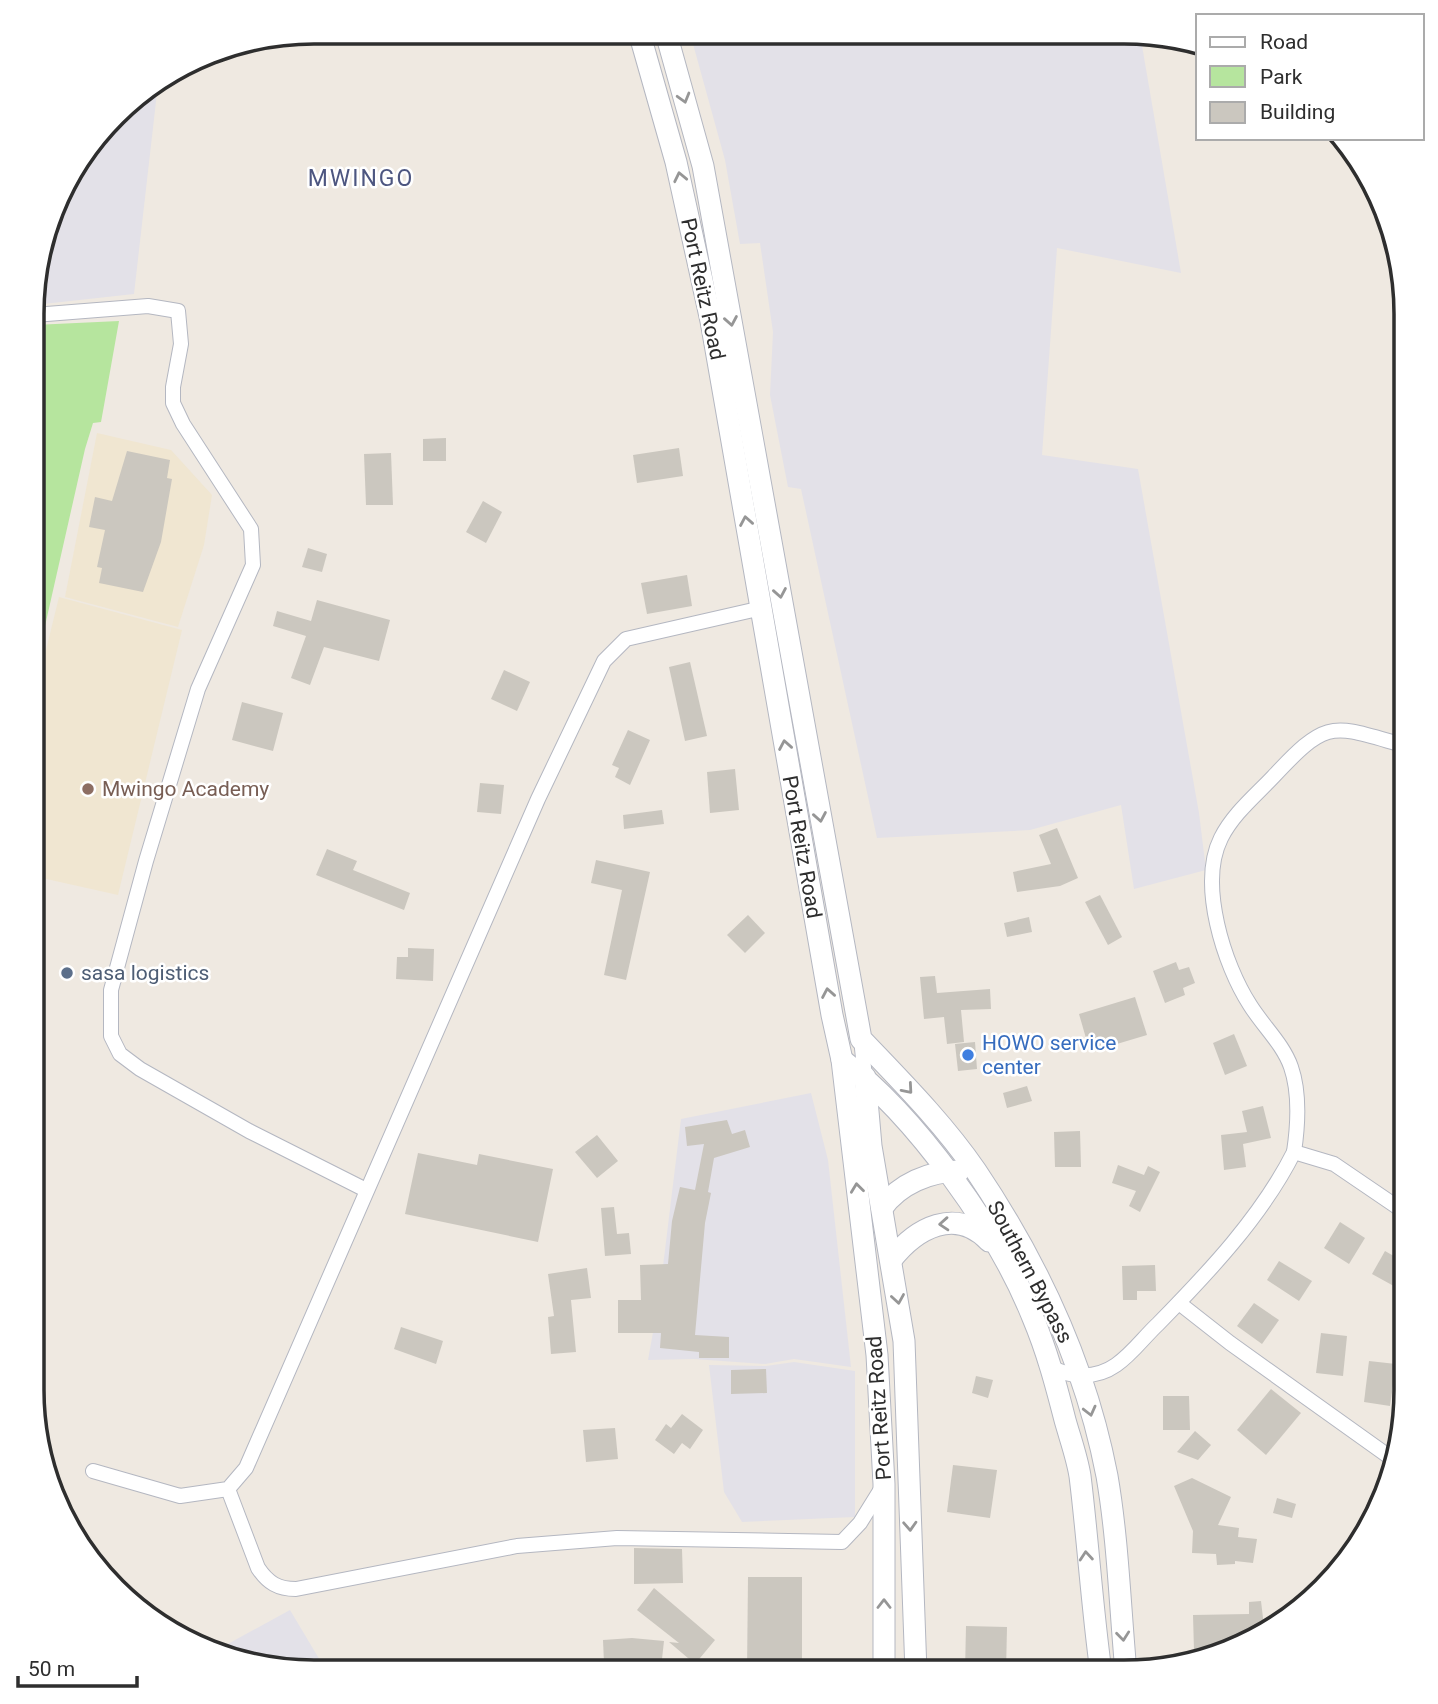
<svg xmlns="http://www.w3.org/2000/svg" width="1438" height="1704" font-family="Roboto,sans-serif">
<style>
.industrial{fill:#e3e1e8}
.education{fill:#f0e6d1}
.green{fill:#b6e59e}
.building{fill:#cbc7bf}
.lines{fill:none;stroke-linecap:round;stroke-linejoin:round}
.minor-casing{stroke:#b4b7c1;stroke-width:16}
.secondary-casing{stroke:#b4b7c1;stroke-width:23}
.minor{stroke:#fff;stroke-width:14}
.secondary{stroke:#fff;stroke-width:21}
.oneway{stroke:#969696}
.education-dot{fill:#8d6e63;stroke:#fff;stroke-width:2.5}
.service-dot{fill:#5c6f8a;stroke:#fff;stroke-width:2.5}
.shop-dot{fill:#3f7fe0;stroke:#fff;stroke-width:2.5}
.labels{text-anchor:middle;stroke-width:5;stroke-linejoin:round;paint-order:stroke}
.street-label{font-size:21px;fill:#2e2e2e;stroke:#fff}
.education-label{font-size:21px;fill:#785e54;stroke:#fff;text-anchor:start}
.service-label{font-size:21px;fill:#4e5e75;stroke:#fff;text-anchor:start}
.shop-label{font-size:21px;fill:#366cbe;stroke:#fff;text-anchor:start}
.neighbourhood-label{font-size:23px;letter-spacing:2px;fill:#4d5680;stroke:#fff}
.rim{fill:none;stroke:#2e2e2e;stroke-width:3.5}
</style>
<rect width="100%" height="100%" fill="#efe9e1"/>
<!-- industrial -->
<g class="industrial">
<polygon points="690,33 1140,34 1181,273 1057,248 1042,455 1138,469 1199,813 1206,870 1134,889 1121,805 1030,830 877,838 801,489 788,487 770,395 773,332 760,243 740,244 725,160"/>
<polygon points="158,84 134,294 34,305 34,277 69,173 128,101"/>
<polygon points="811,1093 828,1160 851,1367 794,1359 765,1364 694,1359 648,1360 659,1299 681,1119"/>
<polygon points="794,1362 855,1371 855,1517 742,1522 724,1492 709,1365 766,1366"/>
<polygon points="290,1610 327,1672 295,1672 223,1658 203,1648 226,1645"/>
</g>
<!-- education -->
<g class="education">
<polygon points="97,433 171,450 212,495 204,545 178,627 65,597"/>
<polygon points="59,597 182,630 118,895 33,876 33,703"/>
</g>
<!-- green -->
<polygon class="green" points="119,321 103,411 101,422 93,423 85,449 33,679 34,325"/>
<!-- building -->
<g class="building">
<polygon points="446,438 446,461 423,461 423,439"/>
<polygon points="679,448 683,476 637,483 633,455"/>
<polygon points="127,451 170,460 167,478 172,479 161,542 143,592 99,583 102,568 97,567 105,530 89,527 95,497 112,501"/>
<polygon points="391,453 393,505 366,505 364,454"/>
<polygon points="483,501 502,512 486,543 466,532"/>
<polygon points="308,548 327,554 322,572 302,567"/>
<polygon points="687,575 692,606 647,614 641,583"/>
<polygon points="317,600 390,620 379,661 324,647 310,685 291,678 306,636 273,626 277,611 311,621"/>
<polygon points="690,662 707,736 685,741 669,667"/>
<polygon points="504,670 530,682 517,711 491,699"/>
<polygon points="242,702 283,713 273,751 232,740"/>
<polygon points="628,730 650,740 630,785 615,777 619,768 612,765"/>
<polygon points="735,769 739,810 710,813 707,772"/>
<polygon points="480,783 504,785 501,814 477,812"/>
<polygon points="662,810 664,824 624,829 623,815"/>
<polygon points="1057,828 1078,878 1060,886 1017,892 1013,872 1051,864 1039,835"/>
<polygon points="327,849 357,861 353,870 410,893 404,910 316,875"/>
<polygon points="596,860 650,872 626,980 604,975 622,890 591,883"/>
<polygon points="1100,895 1122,937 1108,945 1085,902"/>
<polygon points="748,915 765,933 745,953 727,935"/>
<polygon points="1029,917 1032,932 1007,937 1004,923"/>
<polygon points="408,948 434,949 433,981 396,979 397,957 408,957"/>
<polygon points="1176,962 1179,970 1189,967 1195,983 1183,988 1185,995 1165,1003 1153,971"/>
<polygon points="935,976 937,993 990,989 991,1009 961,1010 964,1042 947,1044 944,1017 924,1019 920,977"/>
<polygon points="1135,997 1147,1035 1090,1052 1079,1014"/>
<polygon points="1234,1034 1247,1066 1225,1075 1213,1043"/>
<polygon points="975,1042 977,1069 958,1071 955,1044"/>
<polygon points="1027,1086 1032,1101 1007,1108 1003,1093"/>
<polygon points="1263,1106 1271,1138 1243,1144 1246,1167 1224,1170 1221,1135 1247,1132 1242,1111"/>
<polygon points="727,1120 732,1134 745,1130 750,1147 714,1158 708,1192 711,1193 705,1223 695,1335 729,1337 729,1358 699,1358 699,1352 660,1348 661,1333 618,1333 618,1300 641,1300 640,1265 668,1264 672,1221 680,1187 695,1190 704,1144 687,1146 685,1127"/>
<polygon points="1080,1131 1081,1167 1055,1167 1054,1132"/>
<polygon points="597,1135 618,1161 597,1178 575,1152"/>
<polygon points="418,1153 477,1165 479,1154 553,1169 538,1242 405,1214"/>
<polygon points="1118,1165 1144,1175 1148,1166 1160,1172 1140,1212 1129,1206 1136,1191 1112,1183"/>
<polygon points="614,1207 617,1234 629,1233 631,1254 605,1256 601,1208"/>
<polygon points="1340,1222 1365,1238 1349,1264 1324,1248"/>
<polygon points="1385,1251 1406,1263 1406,1281 1401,1290 1372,1274"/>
<polygon points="1279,1261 1312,1281 1299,1301 1267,1280"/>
<polygon points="1155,1265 1156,1291 1137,1291 1137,1300 1123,1300 1122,1266"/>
<polygon points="587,1268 591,1298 571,1300 576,1352 551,1354 548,1317 554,1316 548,1274"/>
<polygon points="1254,1303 1279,1320 1262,1344 1237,1326"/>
<polygon points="401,1327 443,1341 436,1364 394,1349"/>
<polygon points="1321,1333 1347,1336 1343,1376 1316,1373"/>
<polygon points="1369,1361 1396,1364 1390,1406 1364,1402"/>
<polygon points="766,1369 767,1393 731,1394 731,1370"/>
<polygon points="976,1376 993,1380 988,1398 972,1393"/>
<polygon points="1271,1389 1301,1413 1266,1455 1237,1430"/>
<polygon points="1163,1396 1189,1396 1190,1430 1163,1430"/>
<polygon points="682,1414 703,1430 690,1449 682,1443 674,1454 655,1440 666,1424 671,1428"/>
<polygon points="615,1428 618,1459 586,1462 583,1430"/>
<polygon points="1195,1431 1211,1445 1198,1460 1177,1452"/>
<polygon points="953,1465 997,1470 990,1518 947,1512"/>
<polygon points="1192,1478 1231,1497 1218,1525 1239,1528 1238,1537 1257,1539 1253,1563 1235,1561 1235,1564 1217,1565 1216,1554 1192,1553 1193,1531 1174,1486"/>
<polygon points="1277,1498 1296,1504 1292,1518 1273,1513"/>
<polygon points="634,1548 682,1549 683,1583 634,1584"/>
<polygon points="748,1577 802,1577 802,1672 747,1672"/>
<polygon points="654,1588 715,1640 695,1664 669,1642 679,1643 637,1610"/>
<polygon points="1261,1601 1265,1635 1211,1651 1194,1651 1193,1615 1249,1614 1249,1602"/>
<polygon points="966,1626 1007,1627 1006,1672 965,1672"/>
<polygon points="632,1638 664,1641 661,1668 604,1663 603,1640"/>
</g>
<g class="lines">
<!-- minor casing -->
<g class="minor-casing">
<g id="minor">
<polyline points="34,315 148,306 178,311 181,344 173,387 173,403 183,424 251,529 253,565 198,689 146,861 111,990 111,1036 120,1054 140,1069 249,1131 366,1190"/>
<polyline points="861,1039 865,1077"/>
<path d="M 1294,1152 C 1298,1125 1300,1093 1291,1067 C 1283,1044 1263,1026 1250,1005 C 1224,965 1198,884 1221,838 C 1233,814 1255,796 1273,777 C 1329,717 1331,725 1406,746"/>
<polyline points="1179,1303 1230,1343 1391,1458"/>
<path d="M 1051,1367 C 1071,1378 1096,1379 1116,1365 C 1132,1354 1144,1337 1158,1324 C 1208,1273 1262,1216 1294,1152 L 1334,1164 L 1406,1213"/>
<polyline points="93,1471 180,1496 228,1489 246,1468 538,799 604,661 626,639 762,608"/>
<path d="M 228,1489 L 258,1568 C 268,1583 278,1589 296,1589 L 517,1546 L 617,1538 L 842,1542 L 860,1523 L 883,1486"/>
</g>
</g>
<!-- secondary casing -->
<g class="secondary-casing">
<g id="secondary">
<polyline points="639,32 676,162 711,321 832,1015 842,1060 877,1355 884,1484 884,1672"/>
<path d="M 666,33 L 703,166 L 861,1039 C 901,1081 943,1123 976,1171 C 1038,1263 1086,1367 1107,1476 C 1118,1540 1120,1607 1126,1672"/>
<path d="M 842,1060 C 916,1116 999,1232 1033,1318 C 1047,1351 1056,1385 1065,1420 C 1070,1438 1077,1457 1080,1476 C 1088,1541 1092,1607 1101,1672"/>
<polyline points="865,1077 871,1146 904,1341 916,1672"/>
<path d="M 882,1208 C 899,1184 930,1171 959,1171"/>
<path d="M 891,1260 C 916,1228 956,1206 989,1241"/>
</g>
</g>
<!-- minor -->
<use href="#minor" class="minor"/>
<!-- secondary -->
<use href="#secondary" class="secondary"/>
</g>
<!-- one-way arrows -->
<defs><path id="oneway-chevron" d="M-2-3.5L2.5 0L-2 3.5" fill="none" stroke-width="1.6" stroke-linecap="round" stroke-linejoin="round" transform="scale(1.75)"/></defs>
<g class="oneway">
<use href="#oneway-chevron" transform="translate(684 98) rotate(74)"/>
<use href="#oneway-chevron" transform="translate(680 177) rotate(-102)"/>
<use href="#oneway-chevron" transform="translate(731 321) rotate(80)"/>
<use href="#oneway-chevron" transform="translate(746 521) rotate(-100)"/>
<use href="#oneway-chevron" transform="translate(780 593) rotate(80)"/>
<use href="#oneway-chevron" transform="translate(785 745) rotate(-100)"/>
<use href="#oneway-chevron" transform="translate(820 817) rotate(80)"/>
<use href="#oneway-chevron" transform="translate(828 993) rotate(-100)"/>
<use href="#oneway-chevron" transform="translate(908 1089) rotate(49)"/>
<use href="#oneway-chevron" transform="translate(857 1188) rotate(-97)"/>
<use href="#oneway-chevron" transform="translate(944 1224) rotate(176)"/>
<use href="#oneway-chevron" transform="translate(898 1299) rotate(81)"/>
<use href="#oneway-chevron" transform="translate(1090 1411) rotate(76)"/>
<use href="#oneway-chevron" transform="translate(910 1526) rotate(87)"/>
<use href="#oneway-chevron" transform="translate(1086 1556) rotate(-95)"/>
<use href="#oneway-chevron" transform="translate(884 1604) rotate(-90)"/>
<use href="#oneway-chevron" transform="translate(1123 1636) rotate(84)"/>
</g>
<!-- markers -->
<circle class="education-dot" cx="88" cy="789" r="7"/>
<circle class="service-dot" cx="67" cy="973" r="7"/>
<circle class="shop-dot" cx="968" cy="1055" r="7"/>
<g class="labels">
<!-- street labels -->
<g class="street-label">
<text transform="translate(703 289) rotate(78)" y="7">Port Reitz Road</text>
<text transform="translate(802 847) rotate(80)" y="7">Port Reitz Road</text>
<text transform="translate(1030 1272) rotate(62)" y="7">Southern Bypass</text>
<text transform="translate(879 1408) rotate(-94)" y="7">Port Reitz Road</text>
</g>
<!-- education labels -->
<g class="education-label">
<text x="102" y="796">Mwingo Academy</text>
</g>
<!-- service labels -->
<g class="service-label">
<text x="81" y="980">sasa logistics</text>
</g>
<!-- shop labels -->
<g class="shop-label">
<text x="982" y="1050">HOWO service<tspan x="982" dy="24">center</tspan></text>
</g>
<!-- neighbourhood labels -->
<g class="neighbourhood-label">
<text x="361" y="186">MWINGO</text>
</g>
</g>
<!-- crop -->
<path d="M0 0H1438V1704H0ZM314 44H1124A270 270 0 0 1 1394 314V1390A270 270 0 0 1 1124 1660H314A270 270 0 0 1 44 1390V314A270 270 0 0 1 314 44Z" fill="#fff" fill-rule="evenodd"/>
<path class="rim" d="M314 44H1124A270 270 0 0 1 1394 314V1390A270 270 0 0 1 1124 1660H314A270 270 0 0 1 44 1390V314A270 270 0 0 1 314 44Z"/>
<!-- legend -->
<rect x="1196" y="14" width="228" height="126" fill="#ffffff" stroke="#ababab" stroke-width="2"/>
<rect x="1210" y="37" width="35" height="10" fill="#ffffff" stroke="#ababab" stroke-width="2"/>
<text x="1260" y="49" font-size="21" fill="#2e2e2e">Road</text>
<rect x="1210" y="66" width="35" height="21" fill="#b6e59e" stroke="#ababab" stroke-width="2"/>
<text x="1260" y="84" font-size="21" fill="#2e2e2e">Park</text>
<rect x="1210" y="102" width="35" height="21" fill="#cbc7bf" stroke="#ababab" stroke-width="2"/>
<text x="1260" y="119" font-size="21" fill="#2e2e2e">Building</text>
<!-- scale -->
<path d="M18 1676v10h119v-10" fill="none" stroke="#2e2e2e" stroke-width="3.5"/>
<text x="28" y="1676" font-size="21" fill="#2e2e2e" stroke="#ffffff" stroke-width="5" paint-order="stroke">50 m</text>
</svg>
